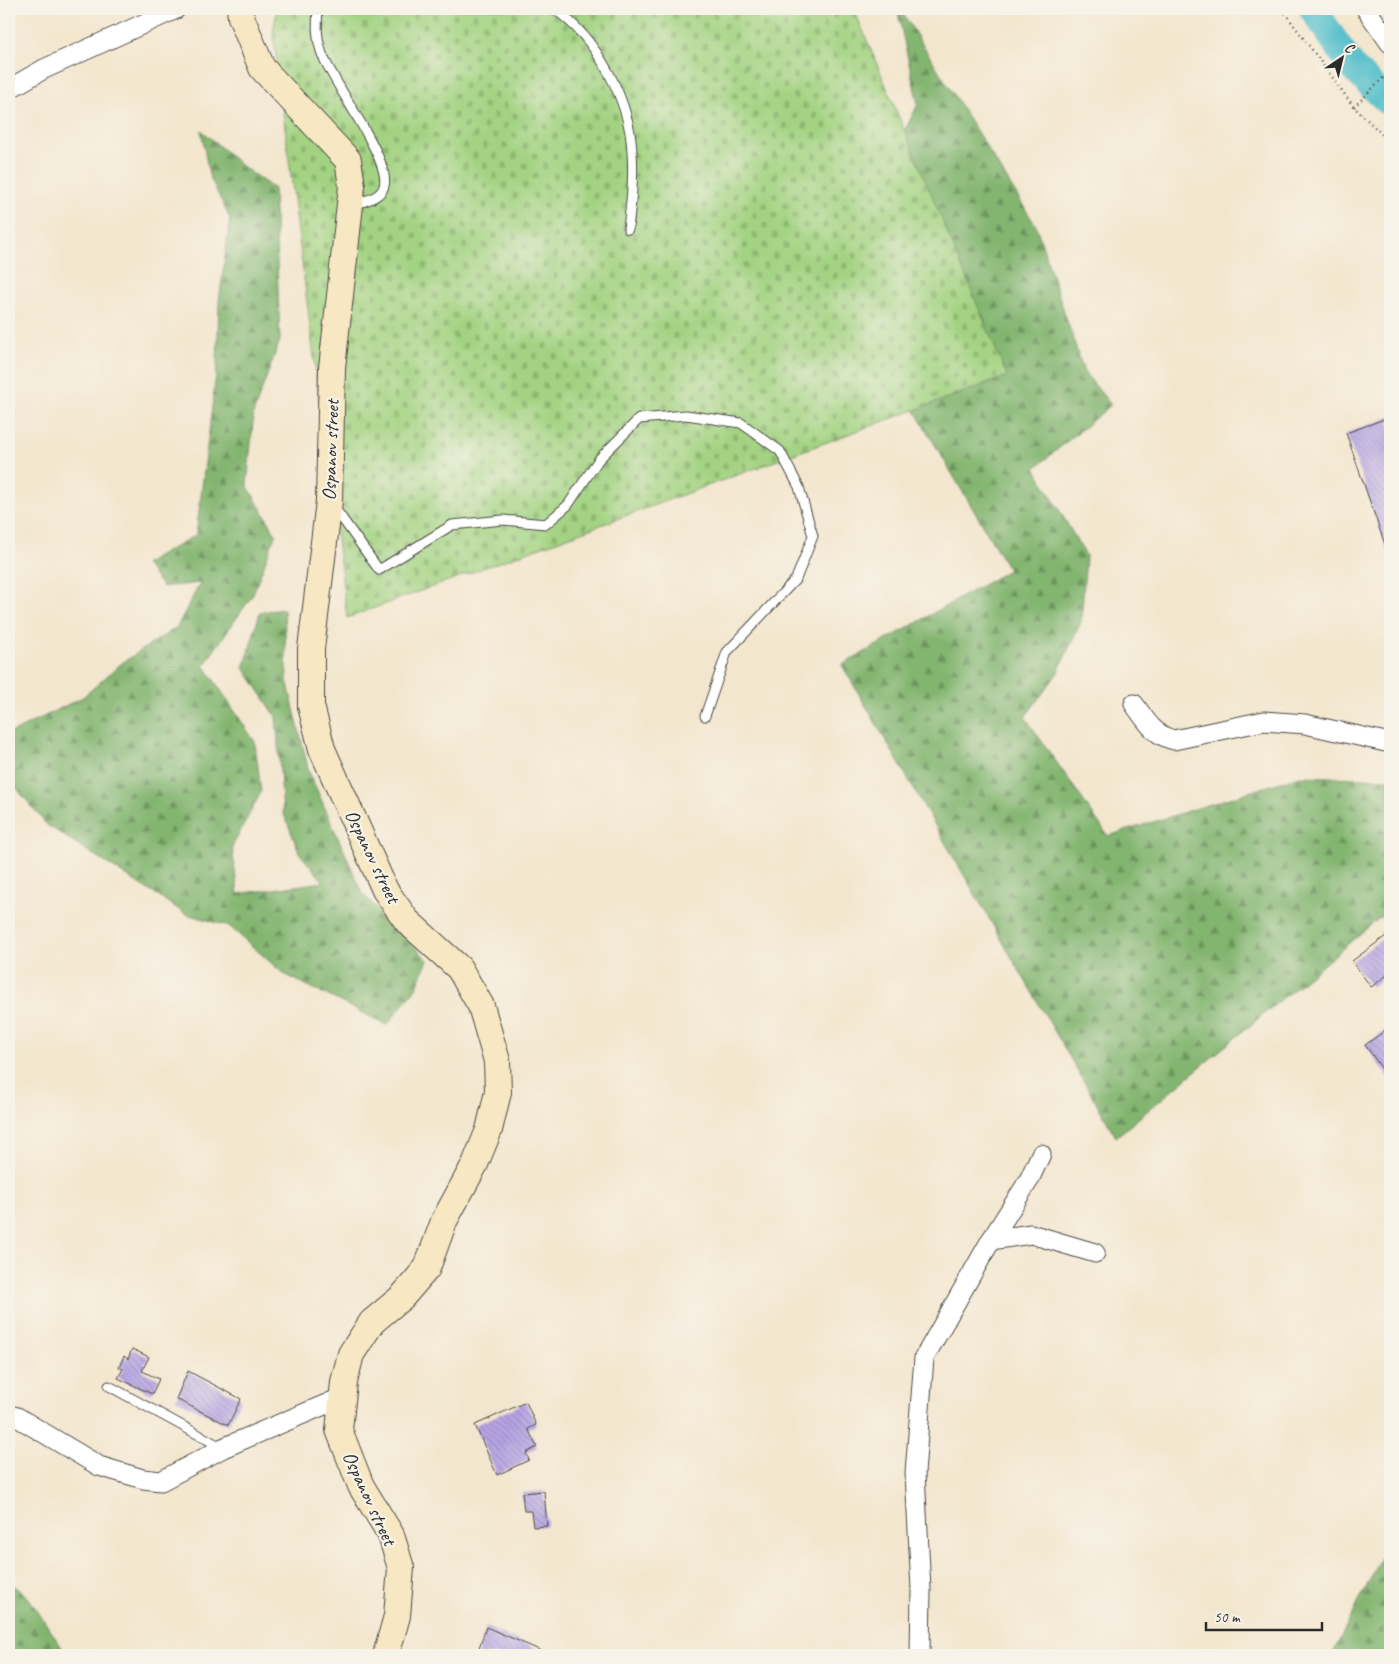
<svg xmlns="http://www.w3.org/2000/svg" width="1399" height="1664" font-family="Caveat,sans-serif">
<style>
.forest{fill:url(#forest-firs);stroke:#56704e}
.cemetery{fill:url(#cemetery-stones);stroke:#677f56}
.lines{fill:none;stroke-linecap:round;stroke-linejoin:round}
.river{stroke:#51beca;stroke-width:28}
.building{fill:url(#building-back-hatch)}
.lane-casing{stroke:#494743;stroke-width:11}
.street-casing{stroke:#494743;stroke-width:21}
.secondary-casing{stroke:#494743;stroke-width:28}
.path{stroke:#494743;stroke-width:2.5;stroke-dasharray:1 4;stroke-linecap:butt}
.lane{stroke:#fff;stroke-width:9}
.street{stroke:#fff;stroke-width:19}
.secondary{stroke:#f7e8c3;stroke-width:26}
.labels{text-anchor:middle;stroke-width:4.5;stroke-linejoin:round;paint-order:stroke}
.street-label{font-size:20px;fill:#2b2b2b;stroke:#f7f3e8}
</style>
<defs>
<pattern id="forest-firs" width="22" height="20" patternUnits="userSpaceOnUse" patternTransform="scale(1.25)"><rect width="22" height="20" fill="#82b570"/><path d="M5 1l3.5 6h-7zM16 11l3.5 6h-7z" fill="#6b935c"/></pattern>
<pattern id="cemetery-stones" width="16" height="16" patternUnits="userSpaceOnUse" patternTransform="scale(1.25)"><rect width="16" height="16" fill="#a3d382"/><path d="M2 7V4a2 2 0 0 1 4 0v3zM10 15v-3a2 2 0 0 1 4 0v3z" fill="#8cb570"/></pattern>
<pattern id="building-back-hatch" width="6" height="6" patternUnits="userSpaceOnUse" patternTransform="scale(1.25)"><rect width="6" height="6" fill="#b7a4e5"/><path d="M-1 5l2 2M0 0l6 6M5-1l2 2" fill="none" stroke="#9586ba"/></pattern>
</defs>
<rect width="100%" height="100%" fill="#f7f3e8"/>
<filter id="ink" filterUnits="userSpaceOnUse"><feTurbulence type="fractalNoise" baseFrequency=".02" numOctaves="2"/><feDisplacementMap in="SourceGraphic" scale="10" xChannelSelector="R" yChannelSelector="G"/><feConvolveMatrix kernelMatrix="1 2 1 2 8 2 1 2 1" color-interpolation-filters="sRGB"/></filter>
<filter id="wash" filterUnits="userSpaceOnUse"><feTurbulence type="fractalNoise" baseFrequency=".0096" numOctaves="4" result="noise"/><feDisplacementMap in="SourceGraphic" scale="20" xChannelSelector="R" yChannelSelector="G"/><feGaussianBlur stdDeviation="1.12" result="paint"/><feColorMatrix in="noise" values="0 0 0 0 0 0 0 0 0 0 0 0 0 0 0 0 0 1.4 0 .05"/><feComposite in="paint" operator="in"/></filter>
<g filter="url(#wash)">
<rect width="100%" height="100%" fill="#f3e6ce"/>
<!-- forest -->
<g class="forest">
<polygon points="897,9 900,9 1036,226 1084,372 1111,405 1035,468 1086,556 1081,622 1057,674 1025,717 1108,836 1300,776 1390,779 1390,909 1116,1137 842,665 1009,570 876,345 793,356 918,104"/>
<polygon points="201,130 241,165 274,189 280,340 254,411 247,485 276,534 252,596 204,665 255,742 261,792 232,847 238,894 324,882 300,854 283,812 276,716 244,668 260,612 284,609 287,680 309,772 363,894 428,960 416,988 387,1025 284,974 229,926 186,914 47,825 9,779 9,734 83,697 122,663 177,627 200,583 163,587 145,564 196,535 217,367 219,301 230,219 209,175"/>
<polygon points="1390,1540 1390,1655 1332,1655"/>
<polygon points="9,1581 28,1597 67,1655 9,1655"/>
</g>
<!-- cemetery -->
<polygon class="cemetery" points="277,9 854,9 1007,376 347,618 273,33"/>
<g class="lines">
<!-- river -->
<polyline class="river" points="1313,9 1353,68 1390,103"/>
</g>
<g id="blocks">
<!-- building -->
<g class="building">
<polygon points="1390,417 1390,552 1388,553 1346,433"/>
<polygon points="1390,933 1390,973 1371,987 1352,961"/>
<polygon points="1390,1027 1390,1080 1365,1045"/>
<polygon points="132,1349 149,1357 142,1371 159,1379 152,1394 118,1378 123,1369 119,1367 124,1356 128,1359"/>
<polygon points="188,1371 241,1399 228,1425 176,1399"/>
<polygon points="526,1402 536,1425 528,1429 537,1447 526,1453 529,1460 497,1475 475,1425"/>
<polygon points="544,1491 547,1526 533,1527 531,1511 524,1511 522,1493"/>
<polygon points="486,1627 551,1655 477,1655"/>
</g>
</g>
</g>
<g filter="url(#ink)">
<use href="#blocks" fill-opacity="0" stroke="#494743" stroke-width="1"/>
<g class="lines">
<!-- lane casing -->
<g class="lane-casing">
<g id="lane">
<path d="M 318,9 C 317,24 316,36 321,51 C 330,80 392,160 384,186 C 381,198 364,201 353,205"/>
<path d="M 554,9 C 597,38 630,101 632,152 C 634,178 631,203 628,229"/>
<polyline points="334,507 379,570 452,525 503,520 546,524 568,505 599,459 639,419 686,415 741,423 780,451 799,487 813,536 796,579 727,652 705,716"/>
<polyline points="109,1386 223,1448"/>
</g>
</g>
<!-- street casing -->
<g class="street-casing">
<g id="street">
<polyline points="1366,9 1390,43"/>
<polyline points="9,89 44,69 176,9"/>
<path d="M 1134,704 C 1146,720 1153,735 1174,740 L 1264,721 L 1305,724 L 1390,743"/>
<polyline points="991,1240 1029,1180 1041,1154"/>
<polyline points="9,1415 17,1417 99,1466 143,1479 161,1481 223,1448 343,1397"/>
<polyline points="920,1655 921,1589 915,1473 924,1358 991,1240 1031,1234 1095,1253"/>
</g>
</g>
<!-- secondary casing -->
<g class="secondary-casing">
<polyline id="secondary" points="240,9 241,17 262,68 348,160 352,186 332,368 329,501 311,649 311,706 322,749 385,890 407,921 459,968 481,1006 497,1061 498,1092 489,1130 475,1164 444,1221 427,1268 402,1297 372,1322 351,1354 344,1382 339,1430 361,1486 391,1535 401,1568 397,1616 386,1655"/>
</g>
<!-- path -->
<g class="path">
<polyline points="1282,9 1354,107 1390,142"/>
<polyline points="1354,107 1390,71"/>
</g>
<!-- lane -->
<use href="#lane" class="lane"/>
<!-- street -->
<use href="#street" class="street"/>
<!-- secondary -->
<use href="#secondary" class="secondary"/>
</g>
</g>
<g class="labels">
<!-- street labels -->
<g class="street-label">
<text transform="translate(330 450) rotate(-88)" y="7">Ospanov street</text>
<text transform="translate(373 856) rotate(64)" y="7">Ospanov street</text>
<text transform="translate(370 1498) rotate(65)" y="7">Ospanov street</text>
</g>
</g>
<!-- margin -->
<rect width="1399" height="1664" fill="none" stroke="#f7f3e8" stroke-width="30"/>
<!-- north arrow -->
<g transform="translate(1342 58) rotate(35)" stroke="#f7f3e8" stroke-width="4" paint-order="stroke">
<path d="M0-4L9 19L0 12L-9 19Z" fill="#2b2b2b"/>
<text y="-8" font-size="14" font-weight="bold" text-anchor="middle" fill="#2b2b2b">С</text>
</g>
<!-- scale -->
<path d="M1206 1622v8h116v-8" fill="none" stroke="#2b2b2b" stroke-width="2.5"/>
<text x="1214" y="1622" font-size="15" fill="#2b2b2b" stroke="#f7f3e8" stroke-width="4" paint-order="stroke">50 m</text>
</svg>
